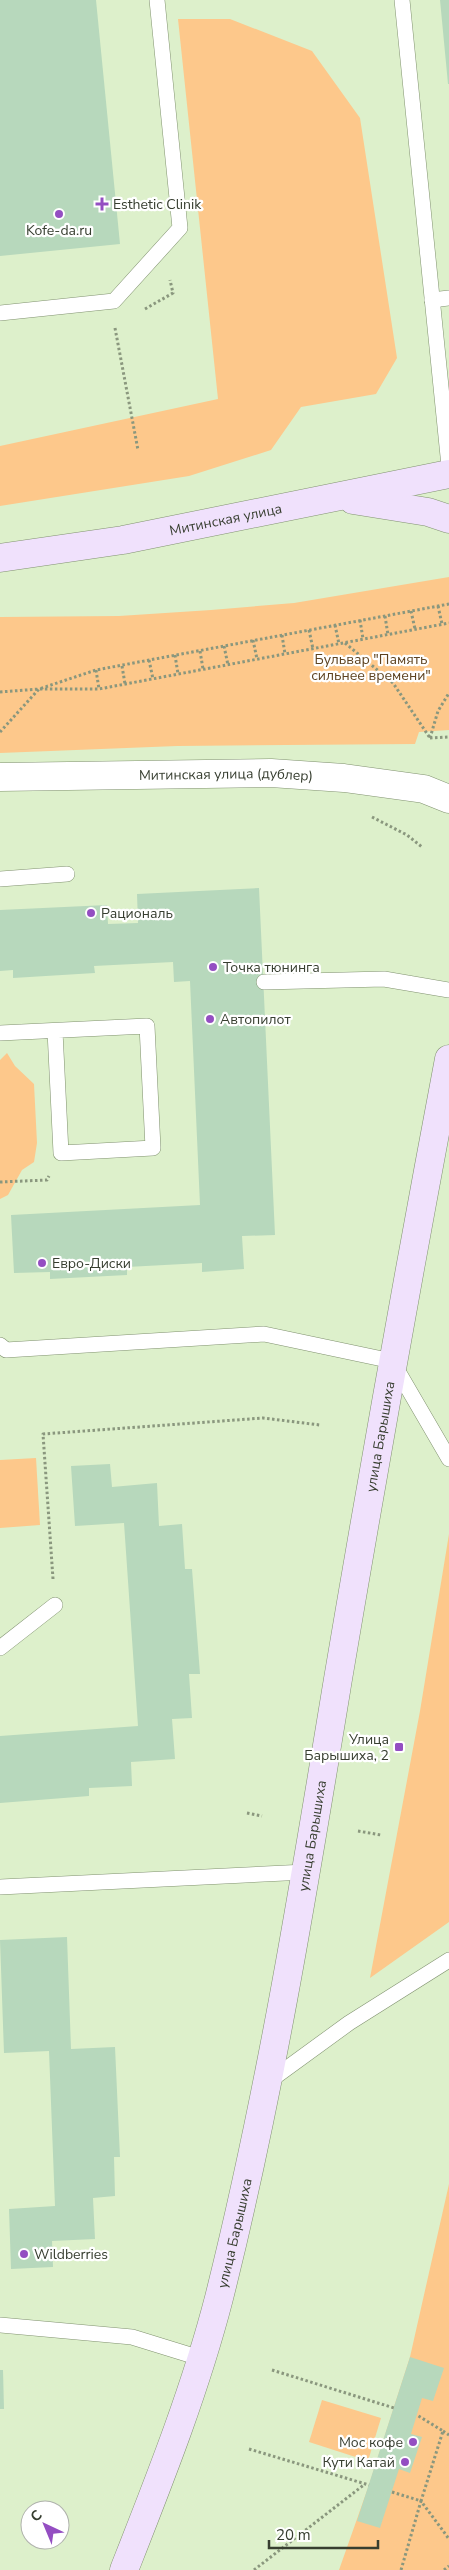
<svg xmlns="http://www.w3.org/2000/svg" width="449" height="2570" font-family="'Nunito Sans',sans-serif">
<style>
.green{fill:#fdc88b}
.building{fill:#b7d8bc}
.lines{fill:none;stroke-linecap:round;stroke-linejoin:round}
.lane-casing{stroke:#819270;stroke-width:16}
.street-casing{stroke:#819270;stroke-width:29}
.secondary-casing{stroke:#819270;stroke-width:29}
.path{stroke:#8a977e;stroke-width:3;stroke-dasharray:2.5 2.5;stroke-linecap:butt}
.lane{stroke:#fff;stroke-width:15}
.street{stroke:#fff;stroke-width:28}
.secondary{stroke:#f0e1fc;stroke-width:28}
.poi-dot{fill:#944ec2;stroke:#fff;stroke-width:2}
.labels{text-anchor:middle;stroke-width:4.5;stroke-linejoin:round;paint-order:stroke}
.poi-label{font-size:14px;fill:#373e30;stroke:#fff;text-anchor:start}
.street-label{font-size:14px;fill:#373e30;stroke:#fff}
.park-label{font-size:14px;fill:#5e4321;stroke:#fff}
</style>
<rect width="100%" height="100%" fill="#ddf0cb"/>
<!-- green -->
<g class="green">
<polygon points="178,19 230,19 312,51 360,118 397,358 376,394 301,407 271,450 189,476 0,506 0,446 218,399"/>
<polygon points="449,577 449,730 419,732 415,744 177,746 0,753 0,617 119,616 211,610 294,603"/>
<polygon points="7,1053 15,1066 34,1084 37,1143 34,1162 22,1170 8,1195 0,1199 0,1060"/>
<polygon points="36,1458 40,1525 0,1528 0,1460"/>
<polygon points="449,1534 449,1922 370,1978 420,1711"/>
<polygon points="449,2184 449,2570 339,2570 369,2485 410,2357"/>
<polygon points="322,2400 381,2418 368,2461 309,2442"/>
</g>
<!-- building -->
<g class="building">
<polygon points="0,0 96,0 120,244 0,256"/>
<polygon points="440,0 449,0 449,84 448,84"/>
<polygon points="259,888 275,1235 242,1236 244,1269 202,1272 202,1263 127,1267 127,1275 50,1279 50,1272 14,1273 11,1215 200,1205 190,981 174,982 173,962 94,966 95,973 13,978 13,970 0,971 0,910 107,905 108,924 138,923 137,894"/>
<polygon points="110,1464 112,1487 157,1483 159,1526 182,1524 185,1569 192,1569 200,1674 189,1674 192,1718 172,1719 175,1759 131,1762 132,1786 89,1788 89,1796 0,1803 0,1736 138,1726 124,1523 75,1526 71,1466"/>
<polygon points="67,1937 71,2049 115,2047 120,2157 114,2157 115,2196 93,2198 95,2239 52,2241 53,2267 11,2269 9,2209 55,2206 49,2051 4,2053 0,1940"/>
<polygon points="410,2357 444,2368 433,2401 422,2398 411,2434 422,2437 410,2473 399,2469 380,2528 357,2521"/>
<polygon points="0,2370 3,2370 4,2409 0,2409"/>
</g>
<g class="lines">
<!-- lane casing -->
<g class="lane-casing">
<g id="lane">
<polyline points="402,0 449,466"/>
<polyline points="432,300 449,298"/>
<polyline points="0,313 114,301 180,228 157,0"/>
<polyline points="0,879 67,874"/>
<polyline points="264,982 384,979 449,990"/>
<polyline points="0,1033 147,1026 153,1148 61,1153 55,1031"/>
<polyline points="0,1345 6,1350 264,1334 392,1361 449,1459"/>
<polyline points="0,1648 55,1605"/>
<polyline points="0,1887 306,1872"/>
<polyline points="268,2082 349,2023 449,1960"/>
<polyline points="0,2325 132,2337 200,2358"/>
</g>
</g>
<!-- street casing -->
<g class="street-casing">
<g id="street">
<path id="s1" d="M 0,777 L 271,773 L 344,778 L 424,789 L 449,799"/>
</g>
</g>
<!-- secondary casing -->
<g class="secondary-casing">
<g id="secondary">
<polyline points="353,500 428,512 449,519"/>
<path id="s2" d="M 0,558 L 123,540 L 449,474"/>
<path id="s3" d="M 124,2570 C 159,2481 195,2391 219,2298 C 270,2095 304,1886 338,1679 C 373,1472 410,1265 449,1059"/>
</g>
</g>
<!-- path -->
<g class="path">
<polyline points="145,309 173,293 170,280"/>
<polyline points="115,328 138,450"/>
<polyline points="438,606 442,624"/>
<polyline points="411,611 415,629"/>
<polyline points="385,616 388,635"/>
<polyline points="360,620 363,639"/>
<polyline points="335,625 339,644"/>
<polyline points="309,630 313,649"/>
<polyline points="282,635 285,654"/>
<polyline points="253,640 257,659"/>
<polyline points="345,643 393,683 430,738"/>
<polyline points="224,646 228,665"/>
<polyline points="200,651 203,669"/>
<polyline points="175,655 178,674"/>
<polyline points="149,660 153,679"/>
<polyline points="122,666 125,684"/>
<polyline points="96,670 99,689"/>
<polyline points="0,692 39,689 99,689 449,623"/>
<polyline points="0,732 39,689 96,670 449,604"/>
<polyline points="430,738 438,711 449,693"/>
<polyline points="430,738 449,737"/>
<polyline points="372,817 407,835 422,847"/>
<polyline points="0,1182 47,1180 49,1176"/>
<polyline points="53,1579 43,1434 263,1418 320,1425"/>
<polyline points="247,1813 262,1816"/>
<polyline points="358,1831 381,1835"/>
<polyline points="272,2370 394,2408"/>
<polyline points="443,2431 449,2435"/>
<polyline points="249,2449 369,2485"/>
<polyline points="392,2492 421,2501 443,2431 417,2415"/>
<polyline points="254,2570 365,2484"/>
<polyline points="401,2570 421,2501 449,2539"/>
<polyline points="444,2570 449,2566"/>
</g>
<!-- lane -->
<use href="#lane" class="lane"/>
<!-- street -->
<use href="#street" class="street"/>
<!-- secondary -->
<use href="#secondary" class="secondary"/>
</g>
<!-- markers -->
<g class="poi-dot">
<path d="M99.5 196.5h5v5h5v5h-5v5h-5v-5h-5v-5h5z"/>
<circle cx="59" cy="214" r="5"/>
<circle cx="91" cy="913" r="5"/>
<circle cx="213" cy="967" r="5"/>
<circle cx="210" cy="1019" r="5"/>
<circle cx="42" cy="1263" r="5"/>
<rect x="394" y="1742" width="10" height="10" rx="2.5"/>
<circle cx="24" cy="2254" r="5"/>
<circle cx="413" cy="2442" r="5"/>
<circle cx="405" cy="2462" r="5"/>
</g>
<g class="labels">
<!-- poi labels -->
<g class="poi-label">
<text x="113" y="209">Esthetic Clinik</text>
<text x="59" y="235" text-anchor="middle">Kofe-da.ru</text>
<text x="101" y="918">Рациональ</text>
<text x="223" y="972">Точка тюнинга</text>
<text x="220" y="1024">Автопилот</text>
<text x="52" y="1268">Евро-Диски</text>
<text x="389" y="1744" text-anchor="end">Улица<tspan x="389" dy="16">Барышиха, 2</tspan></text>
<text x="34" y="2259">Wildberries</text>
<text x="403" y="2447" text-anchor="end">Мос кофе</text>
<text x="395" y="2467" text-anchor="end">Кути Катай</text>
</g>
<!-- street labels -->
<g class="street-label">
<text dy="5" stroke="none"><textPath href="#s2" startOffset="229">Митинская улица</textPath></text>
<text dy="5" stroke="none"><textPath href="#s1" startOffset="226">Митинская улица (дублер)</textPath></text>
<text dy="5" stroke="none"><textPath href="#s3" startOffset="1165">улица Барышиха</textPath></text>
<text dy="5" stroke="none"><textPath href="#s3" startOffset="760">улица Барышиха</textPath></text>
<text dy="5" stroke="none"><textPath href="#s3" startOffset="355">улица Барышиха</textPath></text>
</g>
<!-- park labels -->
<g class="park-label">
<text x="371" y="664">Бульвар "Память<tspan x="371" dy="16">сильнее времени"</tspan></text>
</g>
</g>
<!-- north arrow -->
<g transform="translate(45 2525) rotate(316)"><circle r="24" fill="#ffffff" stroke="#afb2ac"/>
<path d="M0-4L9 19L0 12L-9 19Z" fill="#944ec2"/>
<text y="-8" font-size="14" font-weight="bold" text-anchor="middle" fill="#373e30">С</text>
</g>
<!-- scale -->
<path d="M269 2540v8h109v-8" fill="none" stroke="#373e30" stroke-width="2.5"/>
<text x="276" y="2540" font-size="15" fill="#373e30" stroke="#ffffff" stroke-width="4" paint-order="stroke">20 m</text>
</svg>
